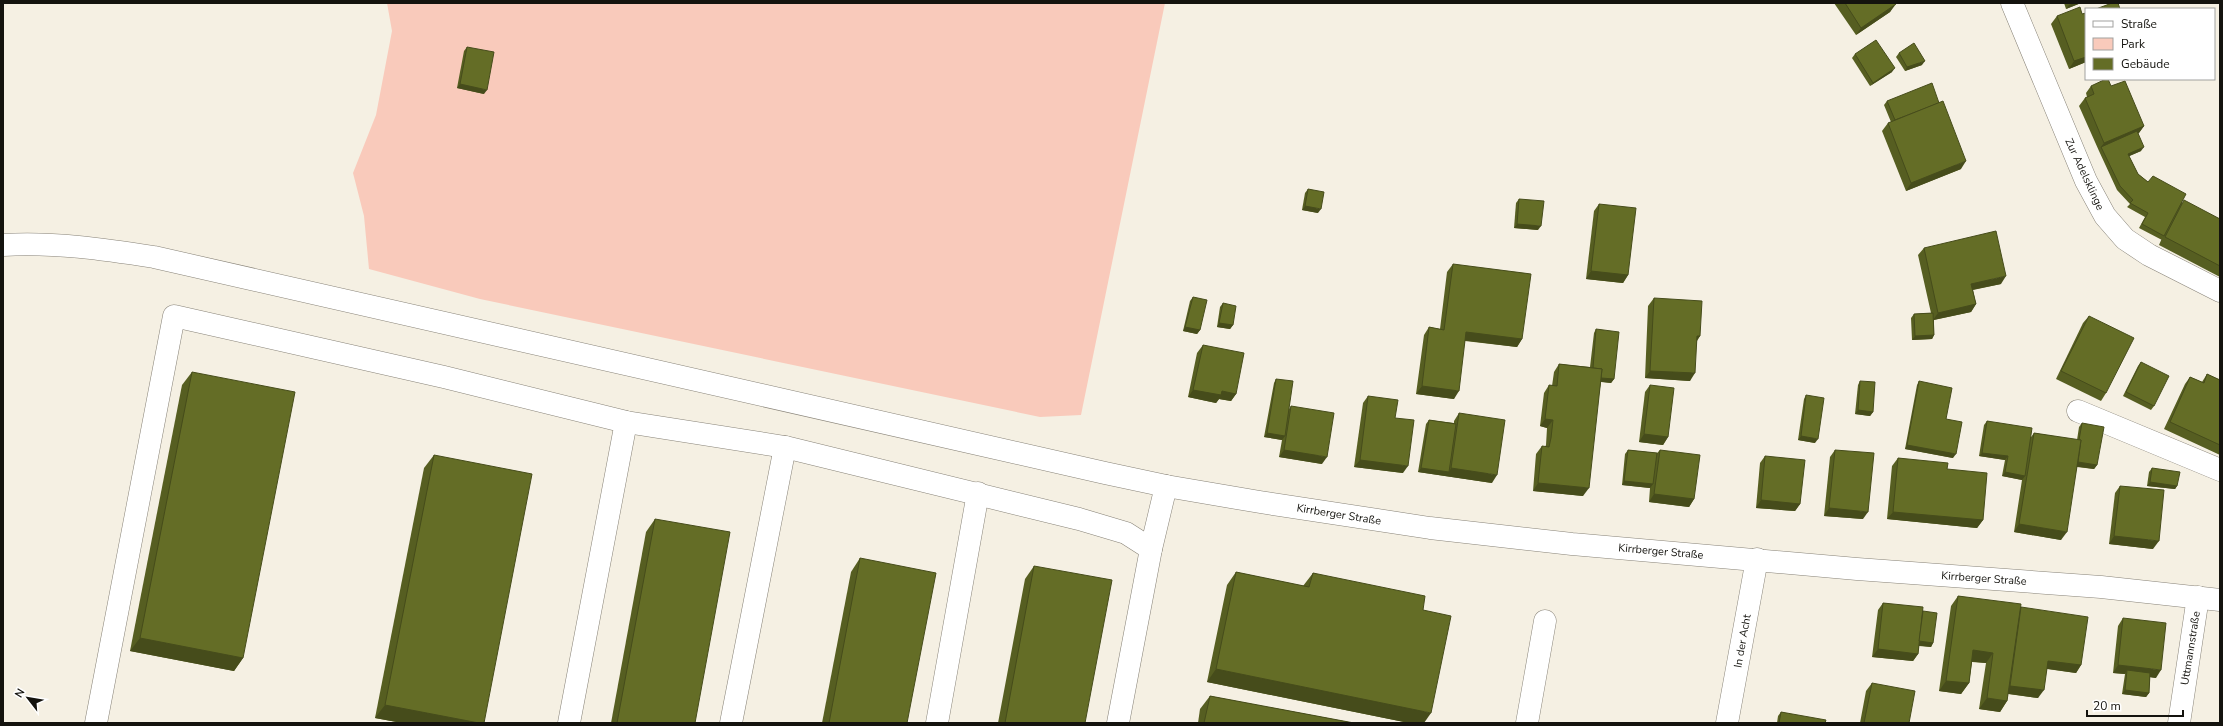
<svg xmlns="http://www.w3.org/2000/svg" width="2223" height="726" font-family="'Nunito Sans',sans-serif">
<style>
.green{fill:#f9cabb}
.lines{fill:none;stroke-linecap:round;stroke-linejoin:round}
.minor-casing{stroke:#888378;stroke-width:23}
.minor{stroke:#fff;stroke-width:22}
.wall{fill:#565e21}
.shaded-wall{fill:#464c1b}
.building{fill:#646d26;stroke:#464c1b}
.labels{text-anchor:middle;stroke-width:4;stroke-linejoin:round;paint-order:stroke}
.street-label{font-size:11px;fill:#14130e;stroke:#fff}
</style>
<rect width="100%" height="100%" fill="#f5f0e3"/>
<!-- green -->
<polygon class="green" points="387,3 1165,3 1081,415 1040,417 480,299 369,269 364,216 353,173 376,115 392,31"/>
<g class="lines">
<!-- minor casing -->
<g class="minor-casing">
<g id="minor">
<polyline points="2012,3 2086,181 2105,216 2125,239 2149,255 2220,291"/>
<path d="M 3,245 C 54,242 103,249 154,257 L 1105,473 L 1166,486 L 1260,502 L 1430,528 L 1572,544 L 1857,569 L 2101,587 L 2220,600"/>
<polyline points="2078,411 2220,470"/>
<polyline points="96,723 174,316 444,377 626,422 785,447 1079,519 1126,533 1151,549"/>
<polyline points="569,723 626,422"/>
<polyline points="731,723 785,447"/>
<polyline points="937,723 978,493"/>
<polyline points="1118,723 1151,549 1166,486"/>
<polyline points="1527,723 1545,621"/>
<polyline points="1727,723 1757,559"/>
<polyline points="2179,723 2198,597"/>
</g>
</g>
<!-- minor -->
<use href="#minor" class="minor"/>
</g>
<!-- wall -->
<g class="wall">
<polygon points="1834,3 1895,3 1890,12 1856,35"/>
<polygon points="2064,3 2081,3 2066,9"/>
<polygon points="2086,13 2086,62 2069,69 2051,24 2057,16 2082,14"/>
<polygon points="467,47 484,94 457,88 464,51"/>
<polygon points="1899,53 1922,65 1905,71 1896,57"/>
<polygon points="1855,54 1892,72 1870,86 1852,58"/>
<polygon points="2091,86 2111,86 2144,126 2138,134 2141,151 2129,156 2138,174 2148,182 2182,203 2220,219 2220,277 2159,245 2162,238 2162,240 2139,228 2145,217 2127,207 2130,204 2117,190 2099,151 2079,106 2085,98 2087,97 2086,93"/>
<polygon points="1887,101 1961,169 1906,191 1882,131 1888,123 1891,122 1884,105"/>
<polygon points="1308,189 1318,213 1302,210 1305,193"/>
<polygon points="1519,199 1538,230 1514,228 1516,203"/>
<polygon points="1599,204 1628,275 1623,283 1586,279 1594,211"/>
<polygon points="1924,248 2001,284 1973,290 1976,304 1971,312 1934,320 1934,335 1932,339 1912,340 1911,318 1914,314 1931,313 1918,255"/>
<polygon points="1453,264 1522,339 1517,347 1465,341 1454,399 1416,394 1424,335 1429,327 1440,329 1447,272"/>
<polygon points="1193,297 1200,330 1197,334 1183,331 1190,301"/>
<polygon points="1654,298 1700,336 1697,341 1690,381 1645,378 1648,306"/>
<polygon points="1223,303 1233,325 1230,329 1217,327 1220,307"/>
<polygon points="2089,316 2106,393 2101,401 2056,379 2083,323"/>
<polygon points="1596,329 1614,379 1611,383 1601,382 1583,496 1533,491 1536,454 1542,446 1545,447 1546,445 1547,428 1540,426 1544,393 1549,385 1552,386 1554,372 1559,364 1590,367 1594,333"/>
<polygon points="1203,345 1236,394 1231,401 1219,399 1216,403 1188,397 1197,353"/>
<polygon points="2141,362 2154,406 2151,410 2123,396 2138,366"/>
<polygon points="192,372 243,658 234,671 130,651 182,385"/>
<polygon points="2207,374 2220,380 2220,455 2164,429 2185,384 2190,377 2202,382"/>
<polygon points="1276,379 1289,409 1291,406 1322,464 1279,457 1282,440 1264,437 1274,383"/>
<polygon points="1860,381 1873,412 1870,416 1855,414 1858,385"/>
<polygon points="1919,381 1946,419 1953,458 1905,449 1917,385"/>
<polygon points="1650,385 1668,437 1663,445 1639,442 1645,392"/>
<polygon points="1806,395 1815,443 1798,440 1804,399"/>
<polygon points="1368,396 1395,418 1403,473 1354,467 1363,403"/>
<polygon points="1459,413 1492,483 1418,472 1426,424 1429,420 1454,423 1454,421"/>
<polygon points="1987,421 2031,437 2034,433 2077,440 2079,427 2082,423 2097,465 2094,469 2077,467 2061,540 2014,532 2022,480 2002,476 2005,460 1979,456 1984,425"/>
<polygon points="1628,450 1657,453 1660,450 1694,499 1689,507 1649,502 1650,488 1622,485 1625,454"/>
<polygon points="1835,450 1863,519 1824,516 1830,457"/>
<polygon points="434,455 484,723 402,723 375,718 424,468"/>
<polygon points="1765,456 1800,504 1795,511 1756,508 1760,463"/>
<polygon points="1898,458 1947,469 1983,520 1977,528 1887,519 1892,466"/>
<polygon points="2152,468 2177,486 2175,489 2147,486 2149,472"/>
<polygon points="2120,486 2153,549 2109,544 2115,493"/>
<polygon points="655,519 695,723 611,723 646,532"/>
<polygon points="860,558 907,723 822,723 851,572"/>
<polygon points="1034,566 1085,723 998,723 1025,579"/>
<polygon points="1236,572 1303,586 1313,573 1423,610 1424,723 1409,723 1207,682 1227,585"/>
<polygon points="1958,596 2021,607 2081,665 2076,673 2047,669 2038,698 2008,694 2007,701 2000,712 1979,709 1986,663 1972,662 1969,683 1961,694 1939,691 1951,606"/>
<polygon points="1883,603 1923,611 1933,643 1931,647 1919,646 1918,654 1913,661 1872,657 1878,610"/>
<polygon points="2123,618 2156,678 2150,677 2149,693 2146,697 2122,694 2125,674 2113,673 2118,626"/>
<polygon points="1872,683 1909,723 1860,723 1866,691"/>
<polygon points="1210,696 1354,723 1198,723 1200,709"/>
<polygon points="1781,712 1825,723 1777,723 1778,716"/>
</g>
<!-- shaded-wall -->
<g class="shaded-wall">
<polygon points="2074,3 2081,3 2066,9 2069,5"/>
<polygon points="1896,4 1890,12 1856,35 1861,28"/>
<polygon points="2086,57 2086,62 2069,69 2074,61"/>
<polygon points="1925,61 1922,65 1905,71 1907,67"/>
<polygon points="1895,68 1892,72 1870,86 1873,83"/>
<polygon points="460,84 487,90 484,94 457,88"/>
<polygon points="2144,126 2139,133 2102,149 2101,147 2104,143"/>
<polygon points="2144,147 2141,151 2125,158 2128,154"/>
<polygon points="1966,161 1961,169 1906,191 1911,183"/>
<polygon points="1305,206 1321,209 1318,213 1302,210"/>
<polygon points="1517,224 1541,226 1538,230 1514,228"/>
<polygon points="1591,271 1628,275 1623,283 1586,279"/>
<polygon points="2006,276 2001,284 1966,291 1971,284"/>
<polygon points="1976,304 1971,312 1933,320 1938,313"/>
<polygon points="1219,323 1233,325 1230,329 1217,327"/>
<polygon points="1185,327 1200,330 1197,334 1183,331"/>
<polygon points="1466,332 1522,339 1517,347 1461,340"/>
<polygon points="1934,335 1932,339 1912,340 1915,336"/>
<polygon points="1697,336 1700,336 1694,344"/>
<polygon points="1650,371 1695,373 1690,381 1645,378"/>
<polygon points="1599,378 1614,379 1611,383 1596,381"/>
<polygon points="1422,386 1459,391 1454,399 1416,394"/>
<polygon points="1193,390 1222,391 1236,394 1231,401 1219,399 1216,403 1188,397"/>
<polygon points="1858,410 1873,412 1870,416 1855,414"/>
<polygon points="1545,419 1553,420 1547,428 1540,426"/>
<polygon points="1267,433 1285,436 1282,440 1264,437"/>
<polygon points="1644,434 1668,437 1663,445 1639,442"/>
<polygon points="1801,436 1818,439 1815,443 1798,440"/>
<polygon points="1907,445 1956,454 1953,458 1905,449"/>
<polygon points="1284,450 1327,457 1322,464 1279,457"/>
<polygon points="1982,453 2008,456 2005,460 1979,456"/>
<polygon points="1360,460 1408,466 1403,473 1354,467"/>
<polygon points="2076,462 2097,465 2094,469 2073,466"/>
<polygon points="1421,468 1449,472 1451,468 1497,475 1492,483 1418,472"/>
<polygon points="2005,472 2025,476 2022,480 2002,476"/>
<polygon points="1624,481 1653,484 1650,488 1622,485"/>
<polygon points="2150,482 2177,486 2175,489 2147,486"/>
<polygon points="1538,483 1589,488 1583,496 1533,491"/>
<polygon points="1654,494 1694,499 1689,507 1649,502"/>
<polygon points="1761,500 1800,504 1795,511 1756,508"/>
<polygon points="1829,508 1868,512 1863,519 1824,516"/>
<polygon points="1893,512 1983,520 1977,528 1887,519"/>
<polygon points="2019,524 2067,532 2061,540 2014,532"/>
<polygon points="2114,536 2159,541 2153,549 2109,544"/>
<polygon points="140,638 243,658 234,671 130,651"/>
<polygon points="1918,641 1933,643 1931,647 1915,645"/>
<polygon points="1878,649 1918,654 1913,661 1872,657"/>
<polygon points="1973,650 1993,653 1986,663 1966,661"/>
<polygon points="2048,661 2081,665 2076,673 2042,668"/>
<polygon points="2118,665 2161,670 2156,678 2127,674 2127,670 2125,674 2113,673"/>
<polygon points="1216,669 1431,713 1424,723 1409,723 1207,682"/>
<polygon points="1946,681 1969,683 1961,694 1939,691"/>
<polygon points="2008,685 2044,690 2038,698 2003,693"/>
<polygon points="2125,690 2149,693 2146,697 2122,694"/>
<polygon points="1987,698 2007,701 2000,712 1979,709"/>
<polygon points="385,705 479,723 402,723 375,718"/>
</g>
<!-- building -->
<g class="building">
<polygon points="1845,3 1895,3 1896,4 1861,28"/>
<polygon points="2112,3 2118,3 2120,9 2096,9"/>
<polygon points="2080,7 2082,14 2086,13 2086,57 2074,61 2057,16"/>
<polygon points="1876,40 1895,68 1873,83 1855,54"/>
<polygon points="1914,43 1925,61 1907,67 1899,53"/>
<polygon points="467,47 494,52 487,90 460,84"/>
<polygon points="2106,79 2108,79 2111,86 2125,81 2144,126 2104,143 2085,98 2094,94 2091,86"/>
<polygon points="1932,83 1939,103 1895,120 1887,101"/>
<polygon points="1943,101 1966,161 1911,183 1888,123"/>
<polygon points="2137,131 2144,147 2128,154 2138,174 2148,182 2153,176 2186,194 2164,236 2142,224 2148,213 2130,203 2133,200 2120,186 2101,147"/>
<polygon points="1308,189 1324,192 1321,209 1305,206"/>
<polygon points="1519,199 1544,201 1541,226 1517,224"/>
<polygon points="2184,200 2220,219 2220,266 2165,237"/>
<polygon points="1599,204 1636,208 1628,275 1591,271"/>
<polygon points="1996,231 2006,276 1971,284 1976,304 1938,313 1924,248"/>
<polygon points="1453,264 1531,274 1522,339 1466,332 1459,391 1422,386 1429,327 1444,330"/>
<polygon points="1193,297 1207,300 1200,330 1185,327"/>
<polygon points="1654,298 1702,301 1700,336 1697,336 1695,373 1650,371"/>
<polygon points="1223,303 1236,306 1233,325 1219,323"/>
<polygon points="1933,313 1934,335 1915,336 1914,314"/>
<polygon points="2089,316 2134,338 2106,393 2061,371"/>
<polygon points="1596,329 1619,332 1614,379 1601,378 1602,369 1593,368"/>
<polygon points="1203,345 1244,353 1236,394 1222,391 1221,395 1193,390"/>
<polygon points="2141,362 2169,376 2154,406 2126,392"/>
<polygon points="1559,364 1602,369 1589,488 1538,483 1542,446 1549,447 1551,438 1553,420 1545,419 1549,385 1557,386"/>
<polygon points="192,372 295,392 243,658 140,638"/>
<polygon points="2207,374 2220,380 2220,445 2170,422 2190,377 2204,383"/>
<polygon points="1276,379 1293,381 1285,436 1267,433"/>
<polygon points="1860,381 1875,382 1873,412 1858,410"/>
<polygon points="1919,381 1952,388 1946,419 1962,422 1956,454 1907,445"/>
<polygon points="1650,385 1674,388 1668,437 1644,434"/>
<polygon points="1806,395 1824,398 1818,439 1801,436"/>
<polygon points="1368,396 1398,400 1395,418 1414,420 1408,466 1360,460"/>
<polygon points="1291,406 1334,413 1327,457 1284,450"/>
<polygon points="1459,413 1505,420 1497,475 1451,468"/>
<polygon points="1429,420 1456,424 1449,472 1421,468"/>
<polygon points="1987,421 2032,428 2025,476 2005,472 2008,456 1982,453"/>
<polygon points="2082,423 2104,427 2097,465 2078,462 2081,440 2079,440"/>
<polygon points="2034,433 2081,440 2067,532 2019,524"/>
<polygon points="1628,450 1657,453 1653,484 1624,481"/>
<polygon points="1660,450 1700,455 1694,499 1654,494"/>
<polygon points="1835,450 1874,453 1868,512 1829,508"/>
<polygon points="434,455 532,474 484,723 479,723 385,705"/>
<polygon points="1765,456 1805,460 1800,504 1761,500"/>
<polygon points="1898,458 1948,463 1947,469 1987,473 1983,520 1893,512"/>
<polygon points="2152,468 2180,472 2177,486 2150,482"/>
<polygon points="2120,486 2164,490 2159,541 2114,536"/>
<polygon points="655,519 730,532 695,723 617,723"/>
<polygon points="860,558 936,573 907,723 829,723"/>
<polygon points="1034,566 1112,580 1085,723 1005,723"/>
<polygon points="1236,572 1309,587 1313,573 1425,596 1423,610 1451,616 1431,713 1216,669"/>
<polygon points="1958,596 2021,604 2007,701 1987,698 1993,653 1973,650 1969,683 1946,681"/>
<polygon points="1883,603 1923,607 1918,654 1878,649"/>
<polygon points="2021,607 2088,617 2081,665 2048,661 2044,690 2010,686"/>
<polygon points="1923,611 1937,613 1933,643 1919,641"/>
<polygon points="2123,618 2166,623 2161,670 2118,665"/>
<polygon points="2127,670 2150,673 2149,693 2125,690"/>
<polygon points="1872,683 1915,691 1909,723 1864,723"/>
<polygon points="1210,696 1354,723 1204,723"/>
<polygon points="1781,712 1826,720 1825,723 1779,723"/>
</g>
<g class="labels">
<!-- street labels -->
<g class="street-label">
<text transform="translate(2085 174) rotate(65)" y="4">Zur Adelsklinge</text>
<text transform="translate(1339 514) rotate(9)" y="4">Kirrberger Straße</text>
<text transform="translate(1661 551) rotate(5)" y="4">Kirrberger Straße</text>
<text transform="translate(1984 578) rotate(4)" y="4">Kirrberger Straße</text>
<text transform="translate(1742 641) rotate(-80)" y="4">In der Acht</text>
<text transform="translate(2190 648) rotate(-81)" y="4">Uttmannstraße</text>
</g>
</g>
<!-- border -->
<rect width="2223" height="726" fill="none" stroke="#14130e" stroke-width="8"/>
<!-- legend -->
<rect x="2085" y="8" width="130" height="72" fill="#ffffff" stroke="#a1a19f"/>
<rect x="2093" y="21" width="20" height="6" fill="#ffffff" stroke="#a1a19f"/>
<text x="2121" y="28" font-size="12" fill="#14130e">Straße</text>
<rect x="2093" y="38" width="20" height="12" fill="#f9cabb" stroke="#a1a19f"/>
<text x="2121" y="48" font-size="12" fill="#14130e">Park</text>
<rect x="2093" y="58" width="20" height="12" fill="#646d26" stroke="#a1a19f"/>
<text x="2121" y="68" font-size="12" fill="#14130e">Gebäude</text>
<!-- north arrow -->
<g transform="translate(28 698) rotate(301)" stroke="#ffffff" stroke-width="3" paint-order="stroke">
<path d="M0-3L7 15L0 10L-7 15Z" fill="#14130e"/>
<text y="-6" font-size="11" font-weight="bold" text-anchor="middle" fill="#14130e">N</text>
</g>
<!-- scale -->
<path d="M2087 710v6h96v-6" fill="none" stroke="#14130e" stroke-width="2"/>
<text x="2093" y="710" font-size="12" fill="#14130e" stroke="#ffffff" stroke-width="3" paint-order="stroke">20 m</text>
</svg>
